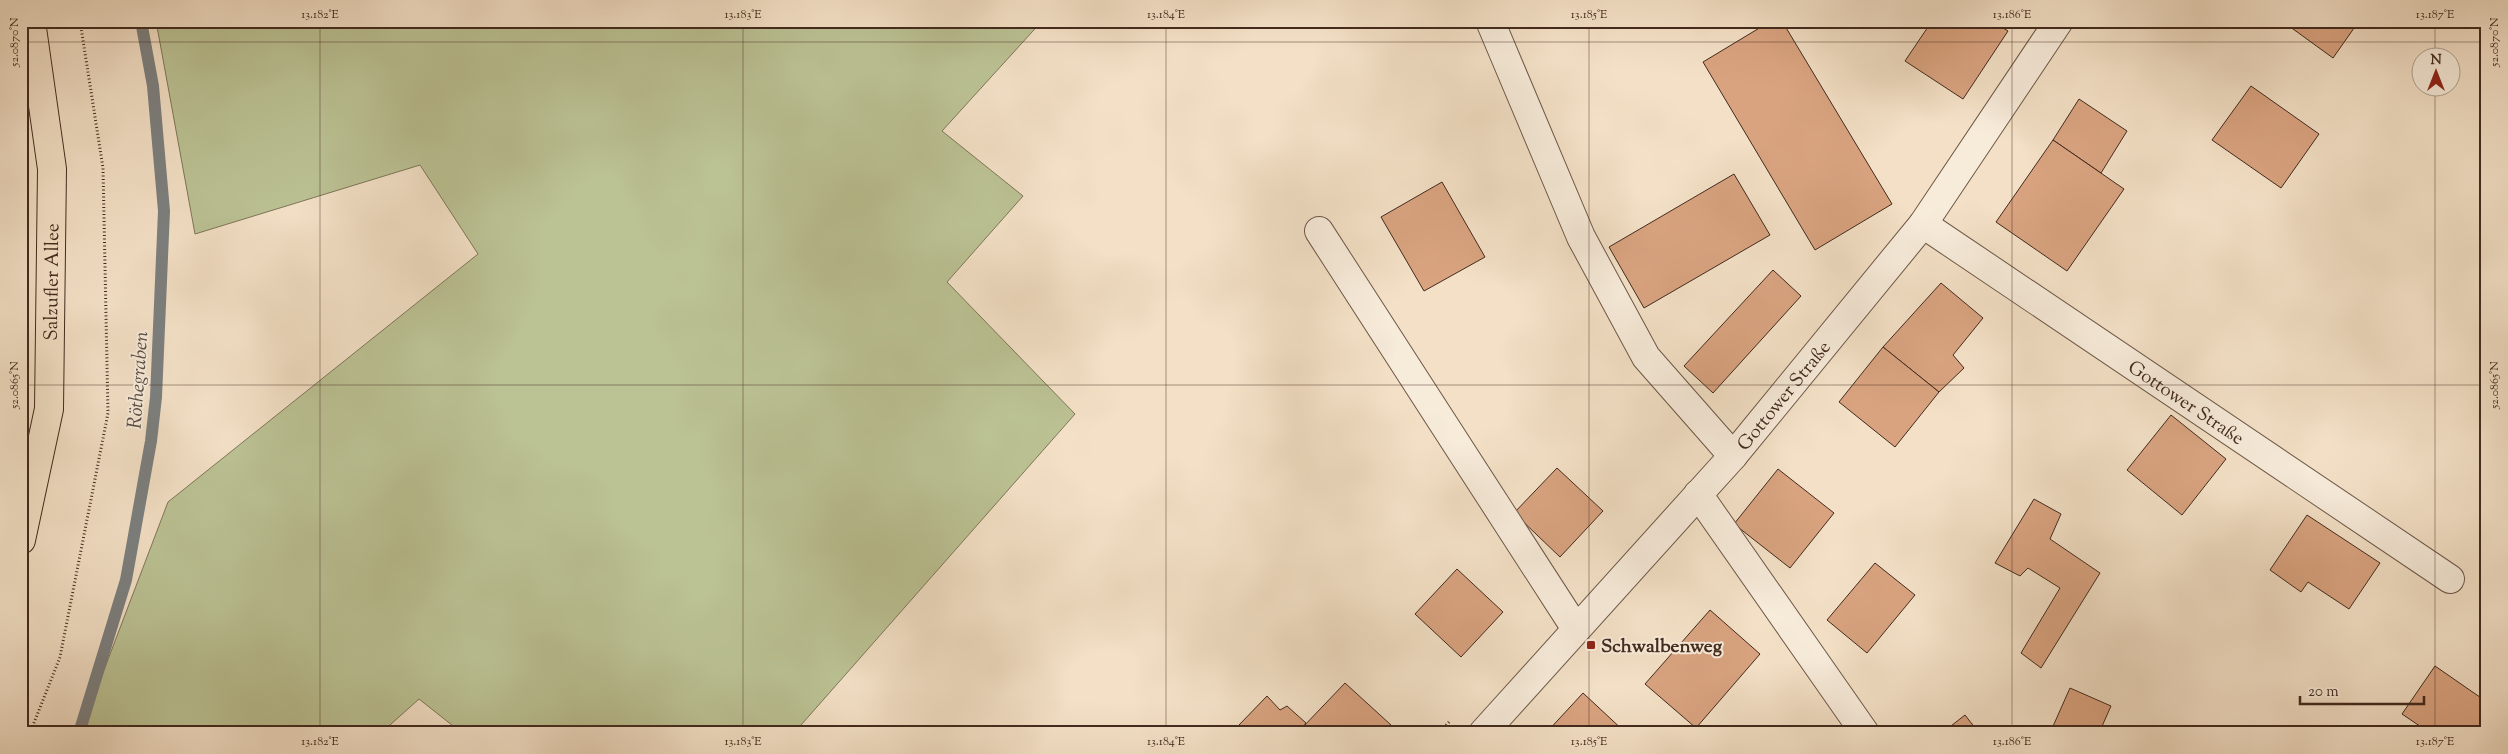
<svg xmlns="http://www.w3.org/2000/svg" width="2508" height="754" font-family="'Sorts Mill Goudy',serif">
<style>
.green{fill:#bbc294;stroke:#7e7659}
.lines{fill:none;stroke-linecap:round;stroke-linejoin:round}
.stream{stroke:#7c8080;stroke-width:12}
.building{fill:#d9a380;stroke:#422a1e}
.minor-casing{stroke:#6e5848;stroke-width:30}
.major-casing{stroke:#422a1e;stroke-width:30}
.path{stroke:#422a1e;stroke-width:3;stroke-dasharray:1 2.5;stroke-linecap:butt}
.minor{stroke:#f7ebda;stroke-width:28}
.major{stroke:#f3e0c6;stroke-width:28}
.ticks{fill:none;stroke:#422a1e;stroke-width:1;stroke-opacity:0.45}
.poi-dot{fill:#8f2418;stroke:#f7ebda;stroke-width:2}
.labels{text-anchor:middle;stroke-width:4;stroke-linejoin:round;paint-order:stroke}
.street-label{font-size:19px;fill:#422a1e;stroke:#f7ebda}
.poi-label{font-size:19px;font-weight:bold;fill:#422a1e;stroke:#f7ebda;text-anchor:start}
.water-label{font-size:20px;font-style:italic;fill:#5a4e47;stroke:#f7ebda}
.neatline{fill:none;stroke:#422a1e;stroke-width:2}
.ticks-label{font-size:12px;text-anchor:middle;fill:#422a1e}
</style>
<rect width="100%" height="100%" fill="#f3e0c6"/>
<filter id="stains"><feTurbulence type="fractalNoise" baseFrequency=".004" numOctaves="4"/><feColorMatrix values="0 0 0 0 .2 0 0 0 0 .09 0 0 0 0 .02 0 0 0 .5 -.17"/></filter>
<radialGradient id="worn" r=".72"><stop offset=".6" stop-color="#630" stop-opacity="0"/><stop offset="1" stop-color="#630" stop-opacity=".3"/></radialGradient>
<!-- green -->
<polygon class="green" points="156,21 1042,21 942,131 1023,196 947,282 1075,414 794,733 462,733 419,699 381,733 80,733 168,502 478,254 420,165 195,234"/>
<g class="lines">
<!-- stream -->
<polyline class="stream" points="79,733 126,580 151,441 156,397 164,211 153,86 141,21"/>
</g>
<!-- building -->
<g class="building">
<polygon points="1771,21 1782,21 1892,204 1815,250 1703,62"/>
<polygon points="1932,21 1992,21 2008,31 1963,99 1905,61"/>
<polygon points="2282,21 2359,21 2333,58"/>
<polygon points="2251,86 2319,134 2281,188 2212,140"/>
<polygon points="2079,99 2127,131 2101,173 2053,140"/>
<polygon points="2053,140 2124,189 2067,271 1996,222"/>
<polygon points="1734,174 1770,235 1644,308 1609,247"/>
<polygon points="1442,182 1485,257 1424,291 1381,217"/>
<polygon points="1773,270 1801,296 1713,393 1684,366"/>
<polygon points="1941,283 1983,318 1953,355 1964,368 1939,392 1883,347"/>
<polygon points="1883,347 1939,392 1895,447 1839,402"/>
<polygon points="2171,415 2226,459 2182,515 2127,470"/>
<polygon points="1557,468 1603,511 1560,557 1514,513"/>
<polygon points="1778,469 1834,513 1790,568 1734,524"/>
<polygon points="2034,499 2061,514 2050,539 2100,573 2041,668 2021,653 2060,588 2028,568 2020,576 1995,563"/>
<polygon points="2307,515 2380,563 2349,609 2308,582 2301,592 2270,570"/>
<polygon points="1875,563 1915,595 1867,653 1827,620"/>
<polygon points="1457,569 1503,612 1461,657 1415,614"/>
<polygon points="1710,610 1760,654 1696,728 1645,684"/>
<polygon points="2435,666 2487,702 2487,730 2485,733 2430,733 2402,714"/>
<polygon points="1345,683 1391,725 1384,733 1308,733 1302,728"/>
<polygon points="2070,688 2111,706 2099,733 2050,733"/>
<polygon points="1583,693 1626,733 1546,733"/>
<polygon points="1267,696 1280,710 1287,706 1306,723 1302,728 1308,733 1248,733 1239,725"/>
<polygon points="1965,715 1979,733 1942,733"/>
</g>
<g class="lines">
<!-- minor casing -->
<g class="minor-casing">
<g id="minor">
<polyline points="1490,21 1581,237 1646,357 1733,456"/>
<path id="s1" d="M 1923,224 L 2450,579"/>
<polyline points="1319,231 1576,629"/>
<polyline points="1698,494 1865,733"/>
<path id="s2" d="M 1483,733 L 1733,456 L 1923,224 L 2059,21"/>
</g>
</g>
<!-- major casing -->
<g class="major-casing">
<g id="major">
<path id="s3" d="M 21,540 L 49,409 L 52,169 L 31,21"/>
</g>
</g>
<!-- path -->
<g class="path">
<polyline points="30,733 60,657 108,413 103,168 80,21"/>
<polyline points="1439,733 1449,722"/>
</g>
<!-- minor -->
<use href="#minor" class="minor"/>
<!-- major -->
<use href="#major" class="major"/>
</g>
<!-- ticks -->
<path class="ticks" d="M 320,21 L 320,733M 743,21 L 743,733M 1166,21 L 1166,733M 1589,21 L 1589,733M 2012,21 L 2012,733M 2435,21 L 2435,58M 21,42 L 2487,42M 2435,88 L 2435,733M 21,385 L 2487,385M 21,728 L 2487,728"/>
<!-- markers -->
<rect class="poi-dot" x="1586" y="640" width="10" height="10" rx="2.5"/>
<g class="labels">
<!-- street labels -->
<g class="street-label">
<text dy="7" stroke="none"><textPath href="#s3" startOffset="261">Salzufler Allee</textPath></text>
<text dy="7" stroke="none"><textPath href="#s2" startOffset="452">Gottower Straße</textPath></text>
<text dy="7" stroke="none"><textPath href="#s1" startOffset="318">Gottower Straße</textPath></text>
</g>
<!-- poi labels -->
<g class="poi-label">
<text x="1601" y="652">Schwalbenweg</text>
</g>
<!-- water labels -->
<g class="water-label">
<text transform="translate(137 380) rotate(-86)" y="7">Röthegraben</text>
</g>
</g>
<!-- margin -->
<rect width="2508" height="754" fill="none" stroke="#f3e0c6" stroke-width="55"/>
<!-- north arrow -->
<g transform="translate(2436 72)"><circle r="24" fill="#f7ebda" stroke="#af9e8f"/>
<path d="M0-4L9 19L0 12L-9 19Z" fill="#8f2418"/>
<text y="-8" font-size="14" font-weight="bold" text-anchor="middle" fill="#422a1e">N</text>
</g>
<!-- scale -->
<path d="M2300 696v8h124v-8" fill="none" stroke="#422a1e" stroke-width="2.5"/>
<text x="2308" y="696" font-size="15" fill="#422a1e" stroke="#f7ebda" stroke-width="4" paint-order="stroke">20 m</text>
<rect x="28" y="28" width="2452" height="698" class="neatline"/>
<g class="ticks-label">
<text x="320" y="18">13.182°E</text>
<text x="743" y="18">13.183°E</text>
<text x="1166" y="18">13.184°E</text>
<text x="1589" y="18">13.185°E</text>
<text x="2012" y="18">13.186°E</text>
<text x="2435" y="18">13.187°E</text>
<text transform="translate(14 42) rotate(-90)" y="4">52.0870°N</text>
<text transform="translate(2494 42) rotate(-90)" y="4">52.0870°N</text>
<text transform="translate(14 385) rotate(-90)" y="4">52.0865°N</text>
<text transform="translate(2494 385) rotate(-90)" y="4">52.0865°N</text>
<text x="320" y="745">13.182°E</text>
<text x="743" y="745">13.183°E</text>
<text x="1166" y="745">13.184°E</text>
<text x="1589" y="745">13.185°E</text>
<text x="2012" y="745">13.186°E</text>
<text x="2435" y="745">13.187°E</text>
</g>
<rect width="100%" height="100%" filter="url(#stains)"/>
<rect width="100%" height="100%" fill="url(#worn)"/>
</svg>
